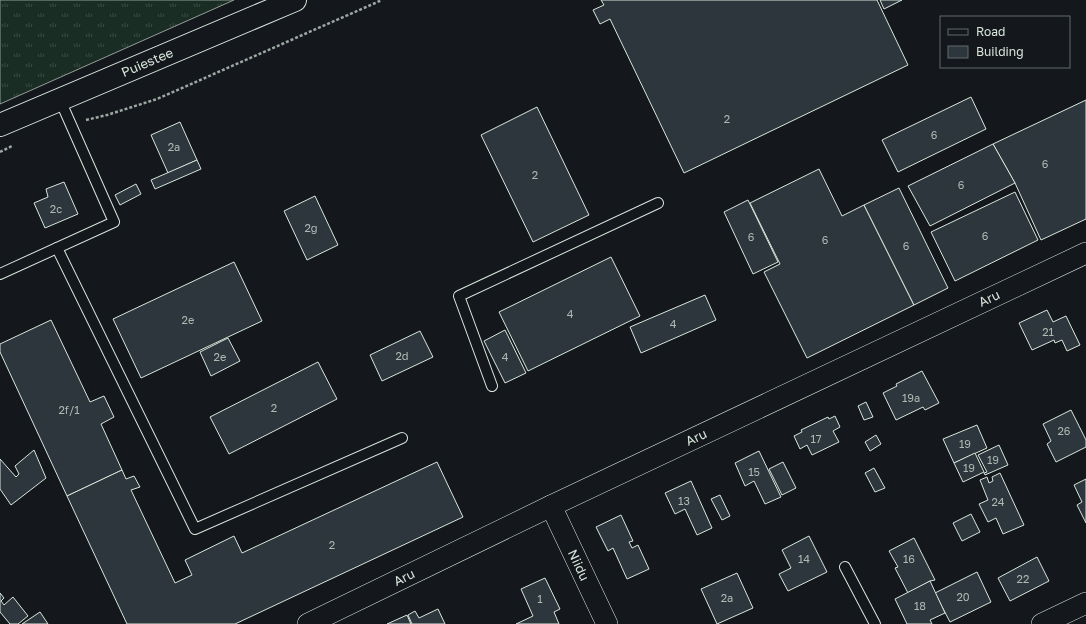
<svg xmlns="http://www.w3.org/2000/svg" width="1086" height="624" font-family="'Golos Text',sans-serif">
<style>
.grass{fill:url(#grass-tufts);stroke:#939e99}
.building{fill:#2c363c;stroke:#d8e6dc}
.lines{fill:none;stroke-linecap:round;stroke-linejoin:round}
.lane-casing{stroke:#d8e6dc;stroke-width:12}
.street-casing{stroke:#d8e6dc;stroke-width:22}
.highway-casing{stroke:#d8e6dc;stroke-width:24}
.path{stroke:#9da8a2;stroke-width:2.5;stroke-dasharray:3 2;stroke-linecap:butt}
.lane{stroke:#14181c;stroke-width:10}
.street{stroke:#14181c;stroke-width:21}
.highway{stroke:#14181c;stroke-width:22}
.labels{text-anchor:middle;stroke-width:3;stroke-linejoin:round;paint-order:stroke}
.number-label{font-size:11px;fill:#adbab4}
.street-label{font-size:13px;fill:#d8e6dc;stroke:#14181c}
</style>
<defs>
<pattern id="grass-tufts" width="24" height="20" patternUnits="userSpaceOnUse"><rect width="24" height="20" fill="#1a2d24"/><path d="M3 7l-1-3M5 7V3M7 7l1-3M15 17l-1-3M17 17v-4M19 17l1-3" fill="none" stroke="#3b4b43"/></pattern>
</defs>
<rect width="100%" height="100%" fill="#14181c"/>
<!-- grass -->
<polygon class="grass" points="0,0 234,0 0,104"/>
<!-- building -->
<g class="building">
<polygon points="601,0 877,0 908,65 684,173 610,19 600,24 593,10 604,5"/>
<polygon points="880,0 902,0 884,9"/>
<polygon points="971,97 986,129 898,172 882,140"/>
<polygon points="1086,100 1086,219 1041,240 1015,183 993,144"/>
<polygon points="537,107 589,215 533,242 481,135"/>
<polygon points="180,122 197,160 168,173 151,135"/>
<polygon points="993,144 1015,183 930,226 908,186"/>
<polygon points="197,160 201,169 155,189 151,180"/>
<polygon points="819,169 842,216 864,205 914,305 807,358 764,272 780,264 750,203"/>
<polygon points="64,182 78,214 45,228 34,203 48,197 46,189"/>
<polygon points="136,184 141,194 120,205 115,195"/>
<polygon points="899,188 948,288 914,305 864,205"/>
<polygon points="1015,192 1038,240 955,281 931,232"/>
<polygon points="315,196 338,245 307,260 284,211"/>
<polygon points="748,200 778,262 753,274 724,212"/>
<polygon points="611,257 640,316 528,371 499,312"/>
<polygon points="234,262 262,321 141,378 113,319"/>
<polygon points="705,295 716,320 641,353 630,327"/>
<polygon points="1047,310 1053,322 1066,316 1080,345 1067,351 1062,340 1055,343 1054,340 1032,350 1019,323"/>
<polygon points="51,320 90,402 104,396 114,417 101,424 122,470 67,496 0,352 0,344"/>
<polygon points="505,330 526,373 505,383 484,341"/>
<polygon points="420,331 433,357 382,381 370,355"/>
<polygon points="228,338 240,361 211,376 200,352"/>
<polygon points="318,362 337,399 229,454 210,417"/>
<polygon points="922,371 939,403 925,410 923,407 896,420 883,393 897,386 896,384"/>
<polygon points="866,402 873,417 864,420 858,406"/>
<polygon points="1071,410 1086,440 1086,447 1056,462 1047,444 1051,441 1043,424"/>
<polygon points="835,416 840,427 833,431 839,442 812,455 807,445 800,449 794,436 802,432 801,430 828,417 829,419"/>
<polygon points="977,425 987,448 954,463 943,439"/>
<polygon points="876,435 881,444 870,451 865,442"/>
<polygon points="999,445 1008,465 985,475 984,473 987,472 978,455"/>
<polygon points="34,450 46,478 11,505 0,489 0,459 16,477 19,474 15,466"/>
<polygon points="759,451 781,497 765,504 754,481 745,486 735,463"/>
<polygon points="975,453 984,472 963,482 954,463"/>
<polygon points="437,462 463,517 235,624 127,624 67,496 122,470 126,479 134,476 140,487 131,490 175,583 192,575 185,560 234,536 242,553"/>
<polygon points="783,462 796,488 782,495 769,469"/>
<polygon points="874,468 885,488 875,492 865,473"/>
<polygon points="1000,473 1024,525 1003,534 996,518 988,522 979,504 988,500 980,480 987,477 989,483 993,481 992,477"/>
<polygon points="1086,479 1086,523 1077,505 1082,502 1074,485"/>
<polygon points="691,481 712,528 697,535 685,509 675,514 665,493"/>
<polygon points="720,495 730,516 722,520 711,499"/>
<polygon points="971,514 980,532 962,541 953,523"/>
<polygon points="621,515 633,541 629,542 632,548 638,545 649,569 627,579 613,548 608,551 596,527"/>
<polygon points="809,536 827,572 788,591 779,574 791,568 782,550"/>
<polygon points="914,538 935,580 930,581 908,593 895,568 898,567 889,551"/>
<polygon points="1037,557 1049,581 1010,601 998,578"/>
<polygon points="977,572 991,602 950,622 935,593"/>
<polygon points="737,573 753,608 717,624 701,589"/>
<polygon points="545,578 560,609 554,612 559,624 516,624 533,616 521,589"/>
<polygon points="930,581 945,613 930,620 932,624 907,624 895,599"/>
<polygon points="0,593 4,598 1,601 4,605 13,597 28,616 18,624 10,624 0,612"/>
<polygon points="438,609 445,624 412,624 408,615 415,611 419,618"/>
<polygon points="40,612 48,624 22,624"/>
<polygon points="407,615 411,624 387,624"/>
</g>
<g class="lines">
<!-- lane casing -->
<g class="lane-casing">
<g id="lane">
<polyline points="57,248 195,529 402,438"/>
<polyline points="0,274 114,222 60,100"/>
<polyline points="492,386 459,296 658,203"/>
<polyline points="845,567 875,624"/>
</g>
</g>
<!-- street casing -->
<g class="street-casing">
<g id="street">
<polyline points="551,506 607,624"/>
<polyline points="308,624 551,506 1086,253"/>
<polyline points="1042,624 1086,603"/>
</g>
</g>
<!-- highway casing -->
<g class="highway-casing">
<polyline id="highway" points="0,125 295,0"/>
</g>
<!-- path -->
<g class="path">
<polyline points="86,120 107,115 157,99 382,0"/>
<polyline points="0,152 12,146"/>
</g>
<!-- lane -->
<use href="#lane" class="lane"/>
<!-- street -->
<use href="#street" class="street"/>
<!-- highway -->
<use href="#highway" class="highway"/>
</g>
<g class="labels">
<!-- number labels -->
<g class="number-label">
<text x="727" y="123">2</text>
<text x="934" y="139">6</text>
<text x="174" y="151">2a</text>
<text x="1045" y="168">6</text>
<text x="535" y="179">2</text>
<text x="961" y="189">6</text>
<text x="56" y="213">2c</text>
<text x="311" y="232">2g</text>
<text x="985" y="240">6</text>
<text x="751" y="241">6</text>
<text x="825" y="244">6</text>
<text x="906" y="250">6</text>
<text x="570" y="318">4</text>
<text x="188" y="324">2e</text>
<text x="673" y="328">4</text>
<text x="1048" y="336">21</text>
<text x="402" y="360">2d</text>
<text x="220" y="361">2e</text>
<text x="505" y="361">4</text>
<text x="911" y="402">19a</text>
<text x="274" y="412">2</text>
<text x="69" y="414">2f/1</text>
<text x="1064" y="435">26</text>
<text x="816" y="443">17</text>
<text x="965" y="448">19</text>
<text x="993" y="464">19</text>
<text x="969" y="472">19</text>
<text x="754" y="476">15</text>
<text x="684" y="505">13</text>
<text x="998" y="506">24</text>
<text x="332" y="549">2</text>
<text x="804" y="563">14</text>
<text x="909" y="563">16</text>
<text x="1023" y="583">22</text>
<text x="963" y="601">20</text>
<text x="727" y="602">2a</text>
<text x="540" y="603">1</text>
<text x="920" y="610">18</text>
</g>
<!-- street labels -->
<g class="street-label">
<text transform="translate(147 62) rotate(-23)" y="5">Puiestee</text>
<text transform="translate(989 298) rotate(-25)" y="5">Aru</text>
<text transform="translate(696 437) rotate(-25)" y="5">Aru</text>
<text transform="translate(579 565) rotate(65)" y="5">Niidu</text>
<text transform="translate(404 577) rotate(-26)" y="5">Aru</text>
</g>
</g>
<!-- legend -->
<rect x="940" y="16" width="130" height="52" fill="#14181c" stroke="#626a69"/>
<rect x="948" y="29" width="20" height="6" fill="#14181c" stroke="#626a69"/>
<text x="976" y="36" font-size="12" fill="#d8e6dc">Road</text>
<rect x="948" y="46" width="20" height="12" fill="#2c363c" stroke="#626a69"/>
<text x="976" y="56" font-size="12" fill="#d8e6dc">Building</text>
</svg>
